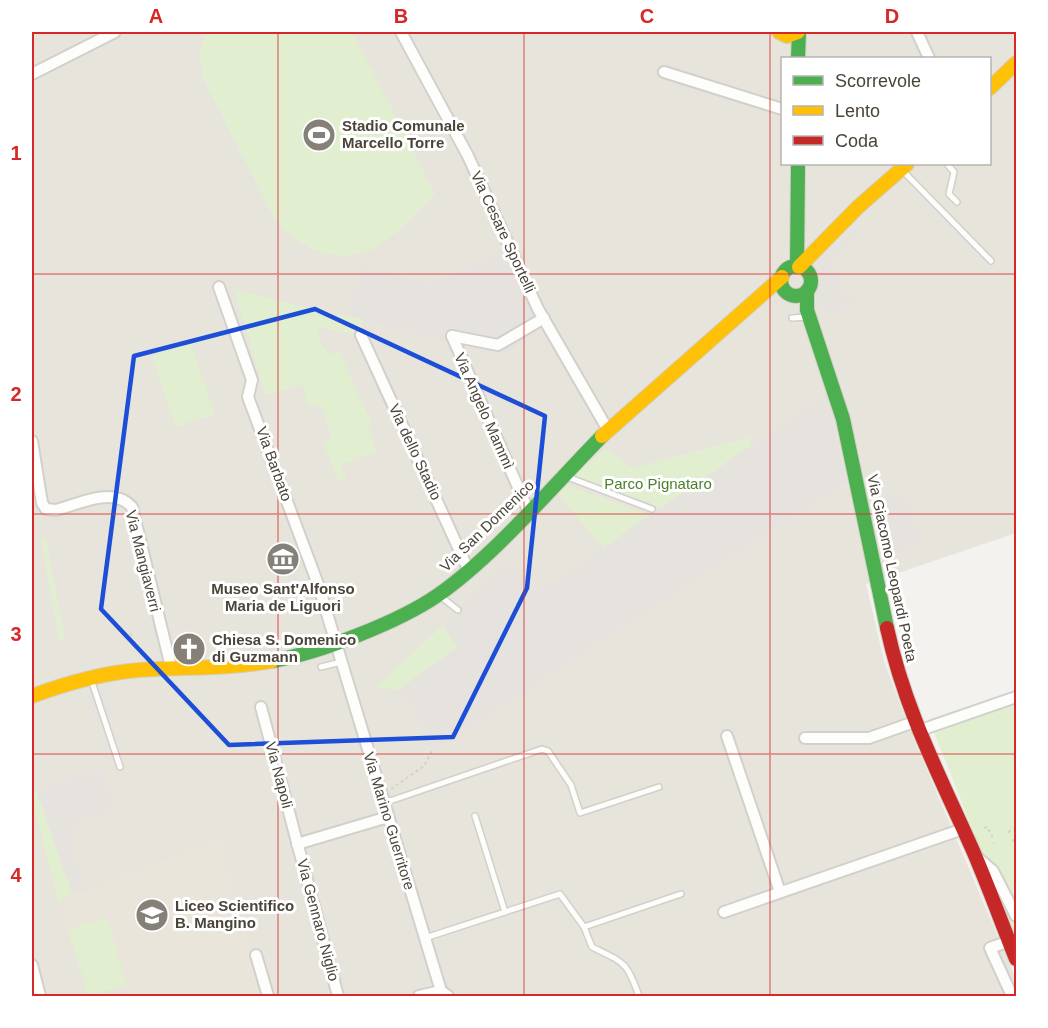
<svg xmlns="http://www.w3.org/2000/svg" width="1048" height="1028" font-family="Helvetica,sans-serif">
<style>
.residential{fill:#e7e4dc;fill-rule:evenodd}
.education{fill:#eae5da}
.green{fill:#e1eecf}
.parking{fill:#e6e3df}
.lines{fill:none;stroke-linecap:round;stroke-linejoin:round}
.lane-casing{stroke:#d2d0cb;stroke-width:8}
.street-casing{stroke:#d2d0cb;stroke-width:14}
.fast-casing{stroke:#d3cfc5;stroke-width:16}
.slow-casing{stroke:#d3cfc5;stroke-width:16}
.jam-casing{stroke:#d3cfc5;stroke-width:16}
.path{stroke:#d3d2cc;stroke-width:2;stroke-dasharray:3 3;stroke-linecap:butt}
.lane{stroke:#fdfdfc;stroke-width:5}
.street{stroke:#fdfdfc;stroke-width:10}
.fast{stroke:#4caf50;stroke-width:14}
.slow{stroke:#ffc107;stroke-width:14}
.jam{stroke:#c62828;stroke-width:14}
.marked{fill:none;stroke:#1d4ed8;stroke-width:4.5;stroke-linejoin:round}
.grid{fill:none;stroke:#d62828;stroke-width:1.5;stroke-opacity:0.55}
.labels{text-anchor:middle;stroke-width:6;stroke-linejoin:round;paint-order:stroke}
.poi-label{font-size:15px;font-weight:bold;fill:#4b4439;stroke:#fff;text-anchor:start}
.street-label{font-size:15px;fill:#4b4439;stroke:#fff}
.park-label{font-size:15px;fill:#4a7f2a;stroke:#fff}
.neatline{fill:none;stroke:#d62828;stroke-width:2}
.grid-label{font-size:20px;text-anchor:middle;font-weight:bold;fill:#d62828}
</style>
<rect width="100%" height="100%" fill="#f4f2ee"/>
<!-- residential -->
<path class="residential" d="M 32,32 L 1016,32 L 1016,533 L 866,584 L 884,661 L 909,728 L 1016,979 L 1016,996 L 32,996 ZM 782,58 L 990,58 L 990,164 L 782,164 Z"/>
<!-- education -->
<polygon class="education" points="219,839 264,996 130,996 126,985 88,996 58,901"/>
<!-- green -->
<g class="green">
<path d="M 206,32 L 353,32 L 435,194 C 418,210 401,231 381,244 C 343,268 302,252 275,220 L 202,76 L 200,52 Z"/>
<polygon points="234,289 316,310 363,319 361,335 317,327 322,346 329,354 339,351 372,424 368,428 377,451 340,465 347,478 339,481 323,443 332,439 321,404 309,407 302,384 265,395"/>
<polygon points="191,344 215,414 176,427 152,356"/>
<polygon points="750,437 752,445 603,548 556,492 564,484 649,515 659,507 574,475 606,448 633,468"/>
<polygon points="46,538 65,640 59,641 41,539"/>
<polygon points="443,625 458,647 398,690 375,687"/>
<polygon points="1016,690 1016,940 929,719"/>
<polygon points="36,790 73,895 58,901 32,802 32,791"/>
<polygon points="107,917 127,985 88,996 68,929"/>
</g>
<!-- parking -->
<g class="parking">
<polygon points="858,225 861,234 831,261 845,298 854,296 857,303 820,316 817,291 820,263"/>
<polygon points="505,250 541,330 498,356 347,315 362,264 428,284"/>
<polygon points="826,394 847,482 435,750 424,744 422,724 398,690 458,647 443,625 510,560 538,593"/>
<polygon points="905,489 922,543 882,556 872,500"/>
<polygon points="274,630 280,651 248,659 243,638"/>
<polygon points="107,689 114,716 94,721 86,693"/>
<polygon points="100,768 114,808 72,825 71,844 87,890 73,895 36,790"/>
</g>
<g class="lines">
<!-- lane casing -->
<g class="lane-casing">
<g id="lane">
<polyline points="947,164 954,172 949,194 957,202"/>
<polyline points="902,170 991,261"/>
<polyline points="792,318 807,317"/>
<polyline points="565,476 652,509"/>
<polyline points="440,596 458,610"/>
<polyline points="321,667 341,662"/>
<polyline points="91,679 120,767"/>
<polyline points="384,803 542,749 548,751 571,785 580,813 659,787"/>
<polyline points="475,816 505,912"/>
<path d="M 584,927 L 592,947 C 625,963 627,962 639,996"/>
<polyline points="425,938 560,894 584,927 681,894"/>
</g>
</g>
<!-- street casing -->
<g class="street-casing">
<g id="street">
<polyline points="401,32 468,156 538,309 608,430"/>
<polyline points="917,32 929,58"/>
<polyline points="664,72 782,109"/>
<polyline points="32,74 115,32"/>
<polyline points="219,287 252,380 248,397 319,587 441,991 448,996"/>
<polyline points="361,335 468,569"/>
<polyline points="452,336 528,510"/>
<polyline points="452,336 498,345 544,318"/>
<path d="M 32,441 L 42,503 L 46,509 L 56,510 C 79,504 113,486 132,507 L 171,667"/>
<polyline points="261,707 338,996"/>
<polyline points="918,731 1016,697"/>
<polyline points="727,736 780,892"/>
<polyline points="805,738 869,738 914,722"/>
<polyline points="297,844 388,817"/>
<polyline points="977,857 993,871 1016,916"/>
<polyline points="724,912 963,829"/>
<polyline points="1009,941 990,948 1012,996"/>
<polyline points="256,955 268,996"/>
<polyline points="32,965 40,996"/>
<polyline points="419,996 441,991"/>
</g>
</g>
<!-- fast casing -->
<g class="fast-casing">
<g id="fast">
<polyline points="798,58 799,32"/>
<circle cx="796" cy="281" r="15"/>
<polyline points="797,267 798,164"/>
<polyline points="807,291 807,310 843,419 887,628"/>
<path d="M 272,661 C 319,653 399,622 438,595 C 495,555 553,486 602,436"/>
</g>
</g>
<!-- slow casing -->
<g class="slow-casing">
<g id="slow">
<polyline points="779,32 787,36 798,32"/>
<polyline points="990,88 1016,63"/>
<polyline points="799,267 858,207 907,164"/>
<polyline points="602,436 782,277"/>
<path d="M 32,696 C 67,683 101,673 139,670 C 183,667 228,669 272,661"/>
</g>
</g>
<!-- jam casing -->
<g class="jam-casing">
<path id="jam" d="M 887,628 C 905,711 940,776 974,853 C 989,888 1002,924 1016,959"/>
</g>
<!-- path -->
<g class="path">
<polyline points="130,635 132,634"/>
<polyline points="391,789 424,766 433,749"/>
<polyline points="984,828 987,827 993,838"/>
<polyline points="1008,832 1016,829"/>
<polyline points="1012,841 1016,839"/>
<polyline points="993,843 994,843"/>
</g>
<!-- lane -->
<use href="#lane" class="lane"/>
<!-- street -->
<use href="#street" class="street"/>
<!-- fast -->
<use href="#fast" class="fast"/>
<!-- slow -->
<use href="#slow" class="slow"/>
<!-- jam -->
<use href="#jam" class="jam"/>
</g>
<!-- marked area -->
<path class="marked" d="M 315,309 L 545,416 L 527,588 L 453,737 L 229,745 L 101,609 L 134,356 Z"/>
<!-- grid -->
<path class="grid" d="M 278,32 L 278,996M 524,32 L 524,996M 770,32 L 770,996M 32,274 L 1016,274M 32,514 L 1016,514M 32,754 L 1016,754"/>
<!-- icons -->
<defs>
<g id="stadium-disc" transform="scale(1.725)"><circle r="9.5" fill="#868178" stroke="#fff"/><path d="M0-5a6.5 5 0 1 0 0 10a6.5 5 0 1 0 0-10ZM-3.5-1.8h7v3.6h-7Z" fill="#fff"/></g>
<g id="museum-disc" transform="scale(1.725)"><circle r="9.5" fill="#868178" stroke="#fff"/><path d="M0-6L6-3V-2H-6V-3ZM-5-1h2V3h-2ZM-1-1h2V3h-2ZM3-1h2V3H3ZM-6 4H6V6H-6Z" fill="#fff"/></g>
<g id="church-disc" transform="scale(1.725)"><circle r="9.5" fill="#868178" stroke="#fff"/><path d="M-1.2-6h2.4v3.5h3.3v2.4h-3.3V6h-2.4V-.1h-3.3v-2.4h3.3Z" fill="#fff"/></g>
<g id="school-disc" transform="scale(1.725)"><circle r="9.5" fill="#868178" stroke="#fff"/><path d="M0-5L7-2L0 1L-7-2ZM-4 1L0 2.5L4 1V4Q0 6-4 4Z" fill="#fff"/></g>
</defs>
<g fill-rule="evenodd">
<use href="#stadium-disc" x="319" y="135"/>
<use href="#museum-disc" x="283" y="559"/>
<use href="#church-disc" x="189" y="649"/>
<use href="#school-disc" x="152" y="915"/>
</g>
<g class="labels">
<!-- poi labels -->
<g class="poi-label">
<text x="342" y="131">Stadio Comunale<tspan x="342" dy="17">Marcello Torre</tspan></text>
<text x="283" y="594" text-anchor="middle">Museo Sant'Alfonso<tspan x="283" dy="17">Maria de Liguori</tspan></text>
<text x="212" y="645">Chiesa S. Domenico<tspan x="212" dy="17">di Guzmann</tspan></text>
<text x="175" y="911">Liceo Scientifico<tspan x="175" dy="17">B. Mangino</tspan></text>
</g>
<!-- street labels -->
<g class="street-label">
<text transform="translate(503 232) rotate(65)" y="5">Via Cesare Sportelli</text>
<text transform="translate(484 411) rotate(66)" y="5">Via Angelo Mammì</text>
<text transform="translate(415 452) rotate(65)" y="5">Via dello Stadio</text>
<text transform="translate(274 464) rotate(70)" y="5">Via Barbato</text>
<text transform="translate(487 526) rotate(-44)" y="5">Via San Domenico</text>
<text transform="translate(143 561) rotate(76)" y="5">Via Mangiaverri</text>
<text transform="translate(892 568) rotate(78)" y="5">Via Giacomo Leopardi Poeta</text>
<text transform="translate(279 775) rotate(75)" y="5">Via Napoli</text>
<text transform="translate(389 821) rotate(73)" y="5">Via Marino Guerritore</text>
<text transform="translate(318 920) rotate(75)" y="5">Via Gennaro Niglio</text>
</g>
<!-- park labels -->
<g class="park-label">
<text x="658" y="489">Parco Pignataro</text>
</g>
</g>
<!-- border -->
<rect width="1048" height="1028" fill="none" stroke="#ffffff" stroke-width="66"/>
<!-- legend -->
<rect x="781" y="57" width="210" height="108" fill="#ffffff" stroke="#b7b4b0" stroke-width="1.5"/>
<rect x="793" y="76" width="30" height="9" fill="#4caf50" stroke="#b7b4b0" stroke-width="1.5"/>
<text x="835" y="87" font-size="18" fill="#4b4439">Scorrevole</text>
<rect x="793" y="106" width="30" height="9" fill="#ffc107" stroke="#b7b4b0" stroke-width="1.5"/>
<text x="835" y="117" font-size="18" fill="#4b4439">Lento</text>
<rect x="793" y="136" width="30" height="9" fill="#c62828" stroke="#b7b4b0" stroke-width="1.5"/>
<text x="835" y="147" font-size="18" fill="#4b4439">Coda</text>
<rect x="33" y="33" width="982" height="962" class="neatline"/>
<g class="grid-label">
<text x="156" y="23">A</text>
<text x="401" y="23">B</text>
<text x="647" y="23">C</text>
<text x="892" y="23">D</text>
<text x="16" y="160">1</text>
<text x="16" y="401">2</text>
<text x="16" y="641">3</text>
<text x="16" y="882">4</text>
</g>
</svg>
